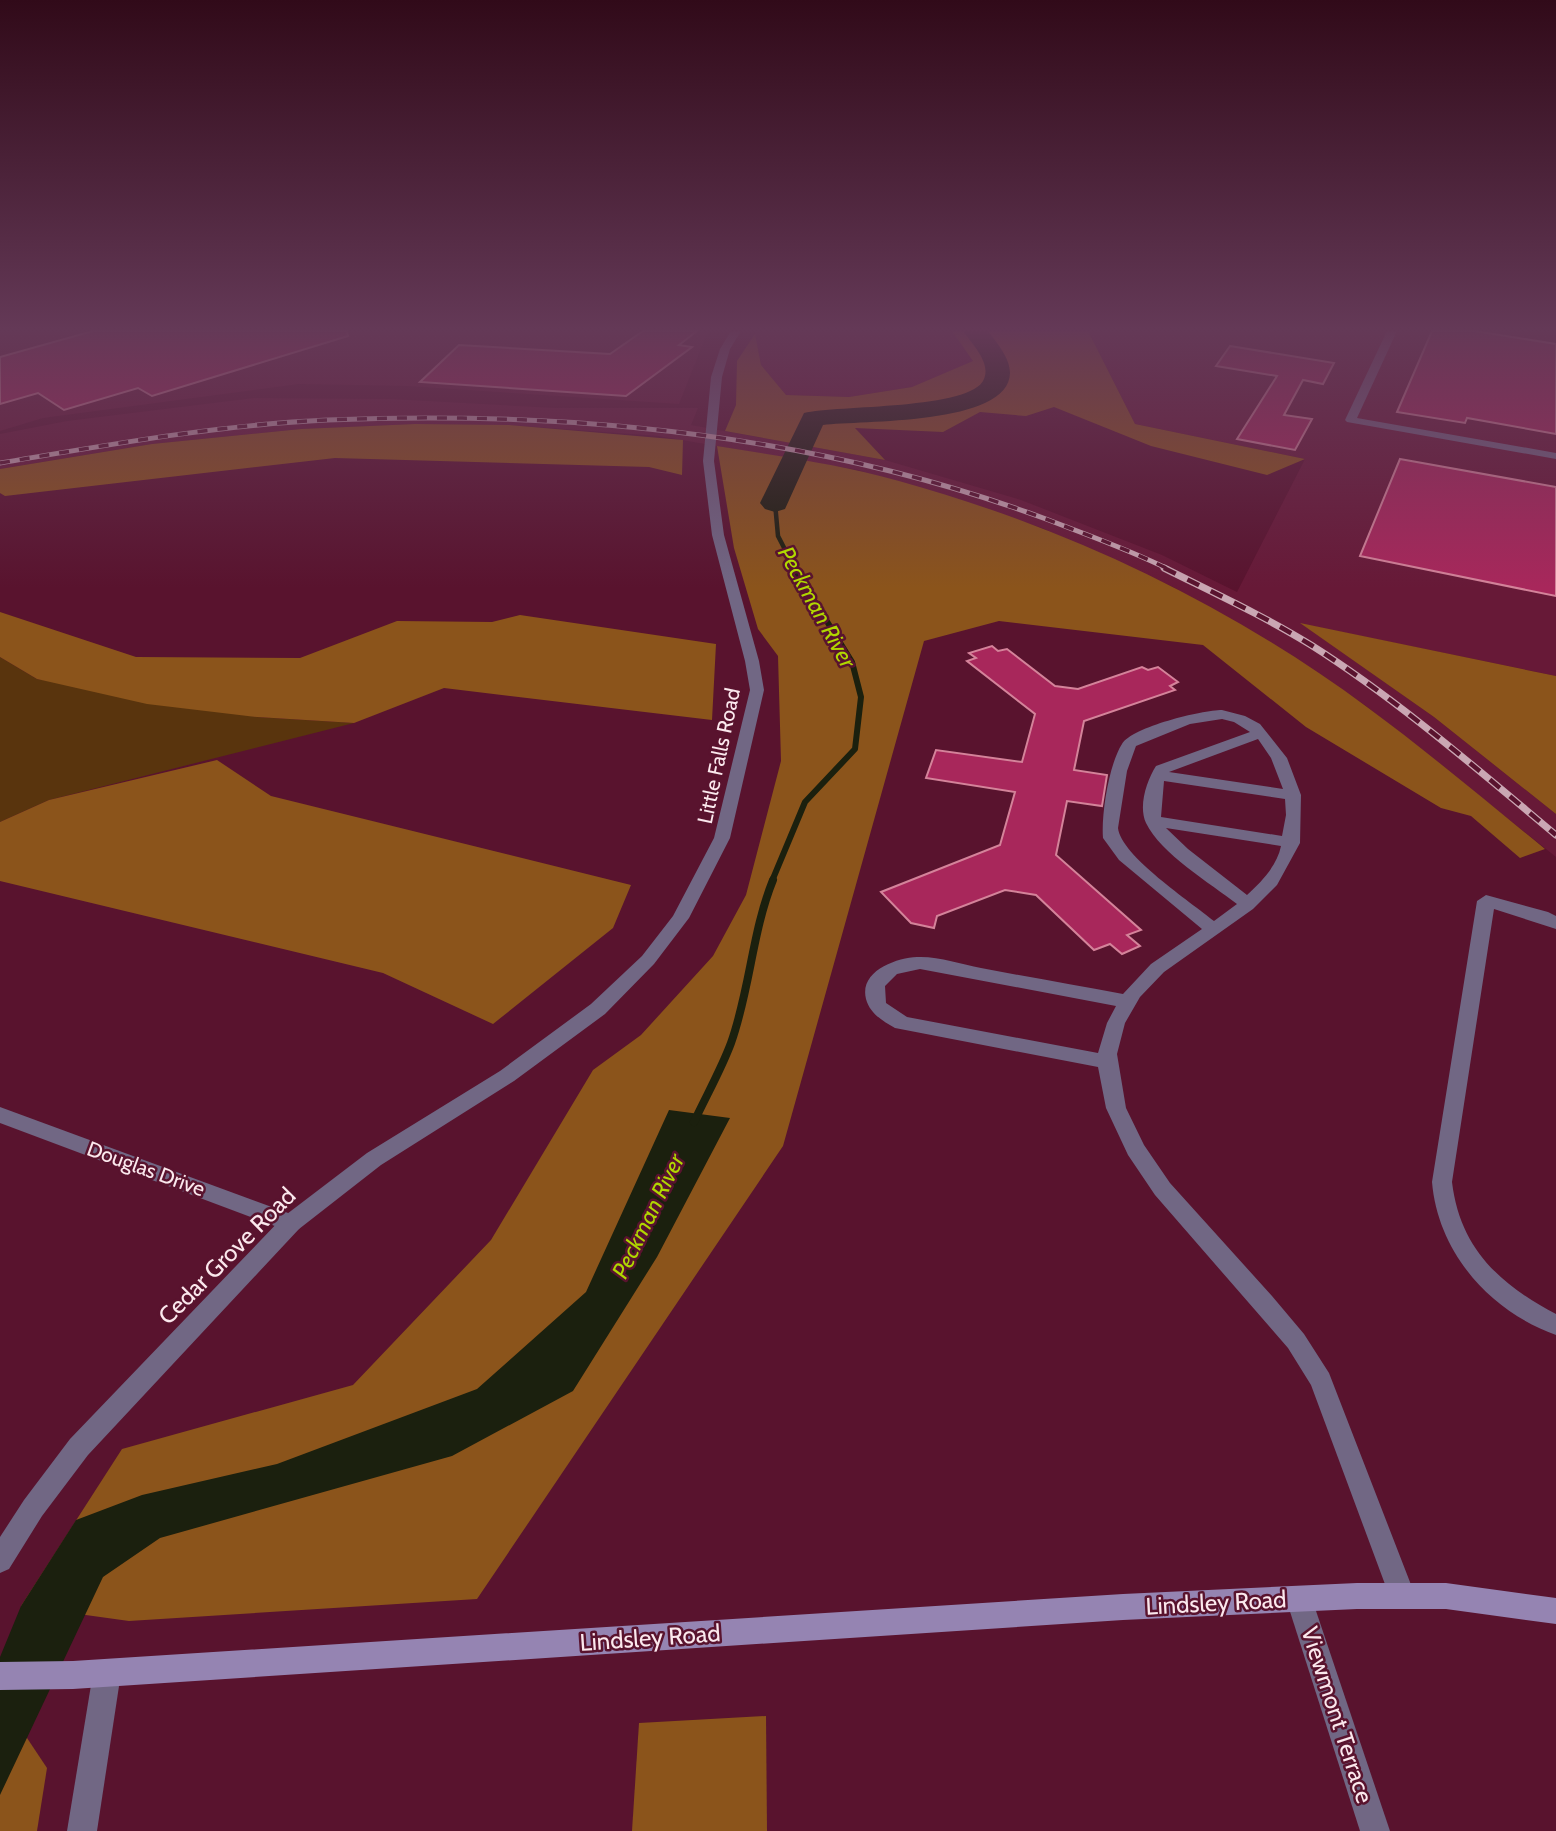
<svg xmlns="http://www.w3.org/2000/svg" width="1556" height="1831" font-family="Cabin,sans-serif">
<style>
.built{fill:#671937}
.green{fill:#59340d}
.forest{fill:#8b541b}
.water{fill:#1b200e}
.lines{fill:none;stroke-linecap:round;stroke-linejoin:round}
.stream-far2{stroke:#1b200e;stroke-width:4.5}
.stream-far1{stroke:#1b200e;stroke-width:6}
.stream{stroke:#1b200e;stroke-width:8}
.river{fill:#1b200e;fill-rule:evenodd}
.building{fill:#a8275b;stroke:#d4839a;stroke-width:2}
.minor{fill:#716784;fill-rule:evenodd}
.tertiary{fill:#716784;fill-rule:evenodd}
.secondary{fill:#9584b2;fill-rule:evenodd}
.rail-far1-casing{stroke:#caa7b3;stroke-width:5}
.rail-casing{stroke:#caa7b3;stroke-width:7}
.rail-far1{stroke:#59132e;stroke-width:3.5;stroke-dasharray:10;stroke-linecap:butt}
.rail{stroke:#59132e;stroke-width:4.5;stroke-dasharray:13;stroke-linecap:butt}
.labels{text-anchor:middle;stroke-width:5;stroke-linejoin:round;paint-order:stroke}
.street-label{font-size:21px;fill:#fbe8ed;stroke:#59132e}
.water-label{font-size:23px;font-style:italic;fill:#b1d700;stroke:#59132e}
.near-street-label{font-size:24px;fill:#fbe8ed;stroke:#59132e}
</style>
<rect width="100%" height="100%" fill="#59132e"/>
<!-- built -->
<g class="built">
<polygon points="0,331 708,331 679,404 407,386 299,384 43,418 0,431"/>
<polygon points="757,331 952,331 974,361 912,387 849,397 786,395 761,365 755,334"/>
<polygon points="1088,331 1556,331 1556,676 1302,624 1434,717 1556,814 1556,857 1366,706 1279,648 1173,587 1042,528 858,470 658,436 509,425 415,424 301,429 152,444 0,469 0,434 67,421 254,398 391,399 556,408 698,408 691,425 885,460 1021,500 1162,555 1237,592 1305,459 1135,424"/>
</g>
<!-- green -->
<polygon class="green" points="0,657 37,679 257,717 354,723 49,800 0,822"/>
<!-- forest -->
<g class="forest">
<polygon points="952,331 1088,331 1135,424 1305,459 1267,475 1151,446 1054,407 1026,416 980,412 943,432 855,428 885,460 725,431 736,405 737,361 755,334 761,365 786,395 849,397 912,387 973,361"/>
<polygon points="415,424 509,425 683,440 682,475 649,467 335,458 5,496 0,493 0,469 152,444 301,429"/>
<path d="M 717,446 C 778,456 839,464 899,481 C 1066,527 1228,604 1367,707 C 1428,752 1486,801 1545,849 L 1520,858 L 1471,816 L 1441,808 L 1306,727 L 1203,645 L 999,621 L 924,641 L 783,1146 L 477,1599 L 129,1621 L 21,1606 L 122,1449 L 353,1385 L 491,1240 L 593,1070 L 641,1035 L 713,956 L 746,895 L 781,761 L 778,656 L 758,629 L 734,548 Z"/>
<polygon points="0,612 136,657 300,658 397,621 492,622 520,615 716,644 712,720 444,688 354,723 257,717 147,704 37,679 0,657"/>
<polygon points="1300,623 1556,676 1556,814 1434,717"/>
<polygon points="217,760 271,796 631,885 613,928 493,1024 383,973 0,881 0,822 49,800"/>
<polygon points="766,1716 767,1831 632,1831 639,1723"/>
<polygon points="27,1738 47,1768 37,1831 0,1831 0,1739"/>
</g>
<!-- water -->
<polygon class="water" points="669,1110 730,1118 657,1257 573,1391 452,1456 160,1538 103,1577 0,1795 0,1657 21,1606 76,1520 142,1495 277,1464 477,1389 586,1292"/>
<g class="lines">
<!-- stream-far2 -->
<polyline class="stream-far2" points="775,503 778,536 795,569"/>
<!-- stream-far1 -->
<polyline class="stream-far1" points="772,881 805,802 855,749 861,697 852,662 794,568"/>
<!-- stream -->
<path class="stream" d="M 694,1122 C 706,1096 721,1070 731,1043 C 750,990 752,932 773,880"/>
<!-- river -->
<path class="river" d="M 963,331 L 988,331 C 997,343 1010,358 1010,373 C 1009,426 860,420 823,425 L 785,509 L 775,512 L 765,509 L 760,503 L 804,413 C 836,405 972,410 984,379 C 991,362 972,344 963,331 Z"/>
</g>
<!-- building -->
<g class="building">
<polygon points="93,331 347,331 348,336 152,396 138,388 64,410 38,393 0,404 0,357"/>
<polygon points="643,331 697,331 679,345 692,347 626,396 420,382 459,345 610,354"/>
<polygon points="1432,331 1475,331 1556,344 1556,434 1467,418 1465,423 1397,412"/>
<polygon points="1230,346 1334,363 1323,384 1303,380 1284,415 1312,419 1295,450 1237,439 1277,376 1216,366"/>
<polygon points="1400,459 1556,487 1556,596 1360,556"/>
<polygon points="992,646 998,651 1007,649 1055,686 1078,689 1142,667 1148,670 1158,667 1178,682 1170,686 1175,690 1084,721 1074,770 1107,775 1102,806 1067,801 1056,855 1141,930 1127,935 1140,946 1122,954 1110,944 1094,950 1036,895 1005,890 937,916 934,928 911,923 881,892 1000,845 1015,792 926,778 936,750 1022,762 1035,714 967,661 976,658 969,653"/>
</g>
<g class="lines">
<!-- minor -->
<g class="minor">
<polygon points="1387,331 1397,331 1357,418 1556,453 1556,459 1347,422 1345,420"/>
<path d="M 1222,710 L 1245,716 L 1260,724 L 1287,758 L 1301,795 L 1300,843 L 1277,885 L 1253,909 L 1164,972 L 1140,997 L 1125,1023 L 1117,1054 L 1126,1108 L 1144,1145 L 1170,1183 L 1272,1296 L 1304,1334 L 1329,1373 L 1415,1595 L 1411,1604 L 1402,1608 L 1393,1604 L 1389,1595 L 1311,1385 L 1288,1348 L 1155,1195 L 1128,1155 L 1106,1108 L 1098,1067 L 895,1028 C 883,1021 870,1014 866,999 C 859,971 896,958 917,957 C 938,956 961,964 981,968 C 1028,977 1076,985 1123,994 L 1151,964 L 1202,929 L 1119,860 L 1103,838 C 1101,815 1109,764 1122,744 C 1132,727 1202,710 1222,710 ZM 1222,719 L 1234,722 L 1250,732 L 1156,766 C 1147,780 1138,806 1146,823 C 1161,854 1210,883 1237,904 L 1214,921 C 1191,902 1121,856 1118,828 L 1127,771 L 1136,746 L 1190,724 ZM 1258,739 L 1271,758 L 1283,789 L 1169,772 ZM 1164,781 L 1285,799 L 1286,815 L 1282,836 L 1161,817 ZM 1166,828 L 1281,846 C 1277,866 1261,882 1247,895 L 1188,849 ZM 920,969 L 1116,1006 L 1107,1023 L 1098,1053 L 907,1017 L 886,1003 L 885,986 L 897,974 Z"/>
<path d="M 1486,895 L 1548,912 L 1556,916 L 1556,929 L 1494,909 L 1452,1182 C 1460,1248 1499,1284 1556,1314 L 1556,1335 C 1489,1311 1438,1252 1432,1182 L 1477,901 Z"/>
<polygon points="0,1107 299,1217 302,1223 299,1229 291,1232 0,1123"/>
<polygon points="1299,1586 1308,1590 1312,1599 1390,1831 1360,1831 1286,1599 1290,1590"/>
</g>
<!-- tertiary -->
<g class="tertiary">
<polygon points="731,331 741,331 730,349 722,377 714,461 724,535 759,661 764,690 730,838 689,918 654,964 605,1014 514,1081 381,1165 299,1229 88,1455 42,1516 9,1569 0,1573 0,1537 24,1500 70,1439 283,1217 367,1153 500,1071 591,1004 642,956 673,916 714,838 750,690 745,661 712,535 703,461 711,377 720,349"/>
<polygon points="107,1659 117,1663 121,1673 97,1831 67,1831 93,1673 97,1663"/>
</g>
<!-- secondary -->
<polygon class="secondary" points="1357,1583 1446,1583 1556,1598 1556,1624 1446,1609 1357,1609 1123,1620 73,1689 0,1690 0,1662 73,1661 1123,1594"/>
<!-- rail-far1 casing -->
<g class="rail-far1-casing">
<path id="rail-far1" d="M 0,463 C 108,445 217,425 327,420 C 570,410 816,434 1046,519 C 1087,535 1128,549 1168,569"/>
</g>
<!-- rail casing -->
<g class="rail-casing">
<path id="rail" d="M 1164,568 C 1214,593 1264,616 1311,645 C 1398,700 1477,769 1556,835"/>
</g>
<!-- rail-far1 -->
<use href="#rail-far1" class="rail-far1"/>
<!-- rail -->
<use href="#rail" class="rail"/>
</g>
<!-- sky -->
<linearGradient id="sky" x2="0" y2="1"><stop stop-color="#310a19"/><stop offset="0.56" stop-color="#643957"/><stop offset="1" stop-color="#643957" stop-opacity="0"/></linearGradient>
<rect width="1556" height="588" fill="url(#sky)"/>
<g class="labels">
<!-- street labels -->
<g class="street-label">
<text transform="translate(719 756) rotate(-78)" y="7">Little Falls Road</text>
<text transform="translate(146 1169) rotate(20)" y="7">Douglas Drive</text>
</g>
<!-- water labels -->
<g class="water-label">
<text transform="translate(817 607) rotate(61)" y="8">Peckman River</text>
<text transform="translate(648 1216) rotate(-64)" y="8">Peckman River</text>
</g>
<!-- near-street labels -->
<g class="near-street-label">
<text transform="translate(227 1256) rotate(-45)" y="8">Cedar Grove Road</text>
<text transform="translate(1216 1603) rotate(-3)" y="8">Lindsley Road</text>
<text transform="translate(650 1638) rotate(-4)" y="8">Lindsley Road</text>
<text transform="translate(1337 1715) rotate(72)" y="8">Viewmont Terrace</text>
</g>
</g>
</svg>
